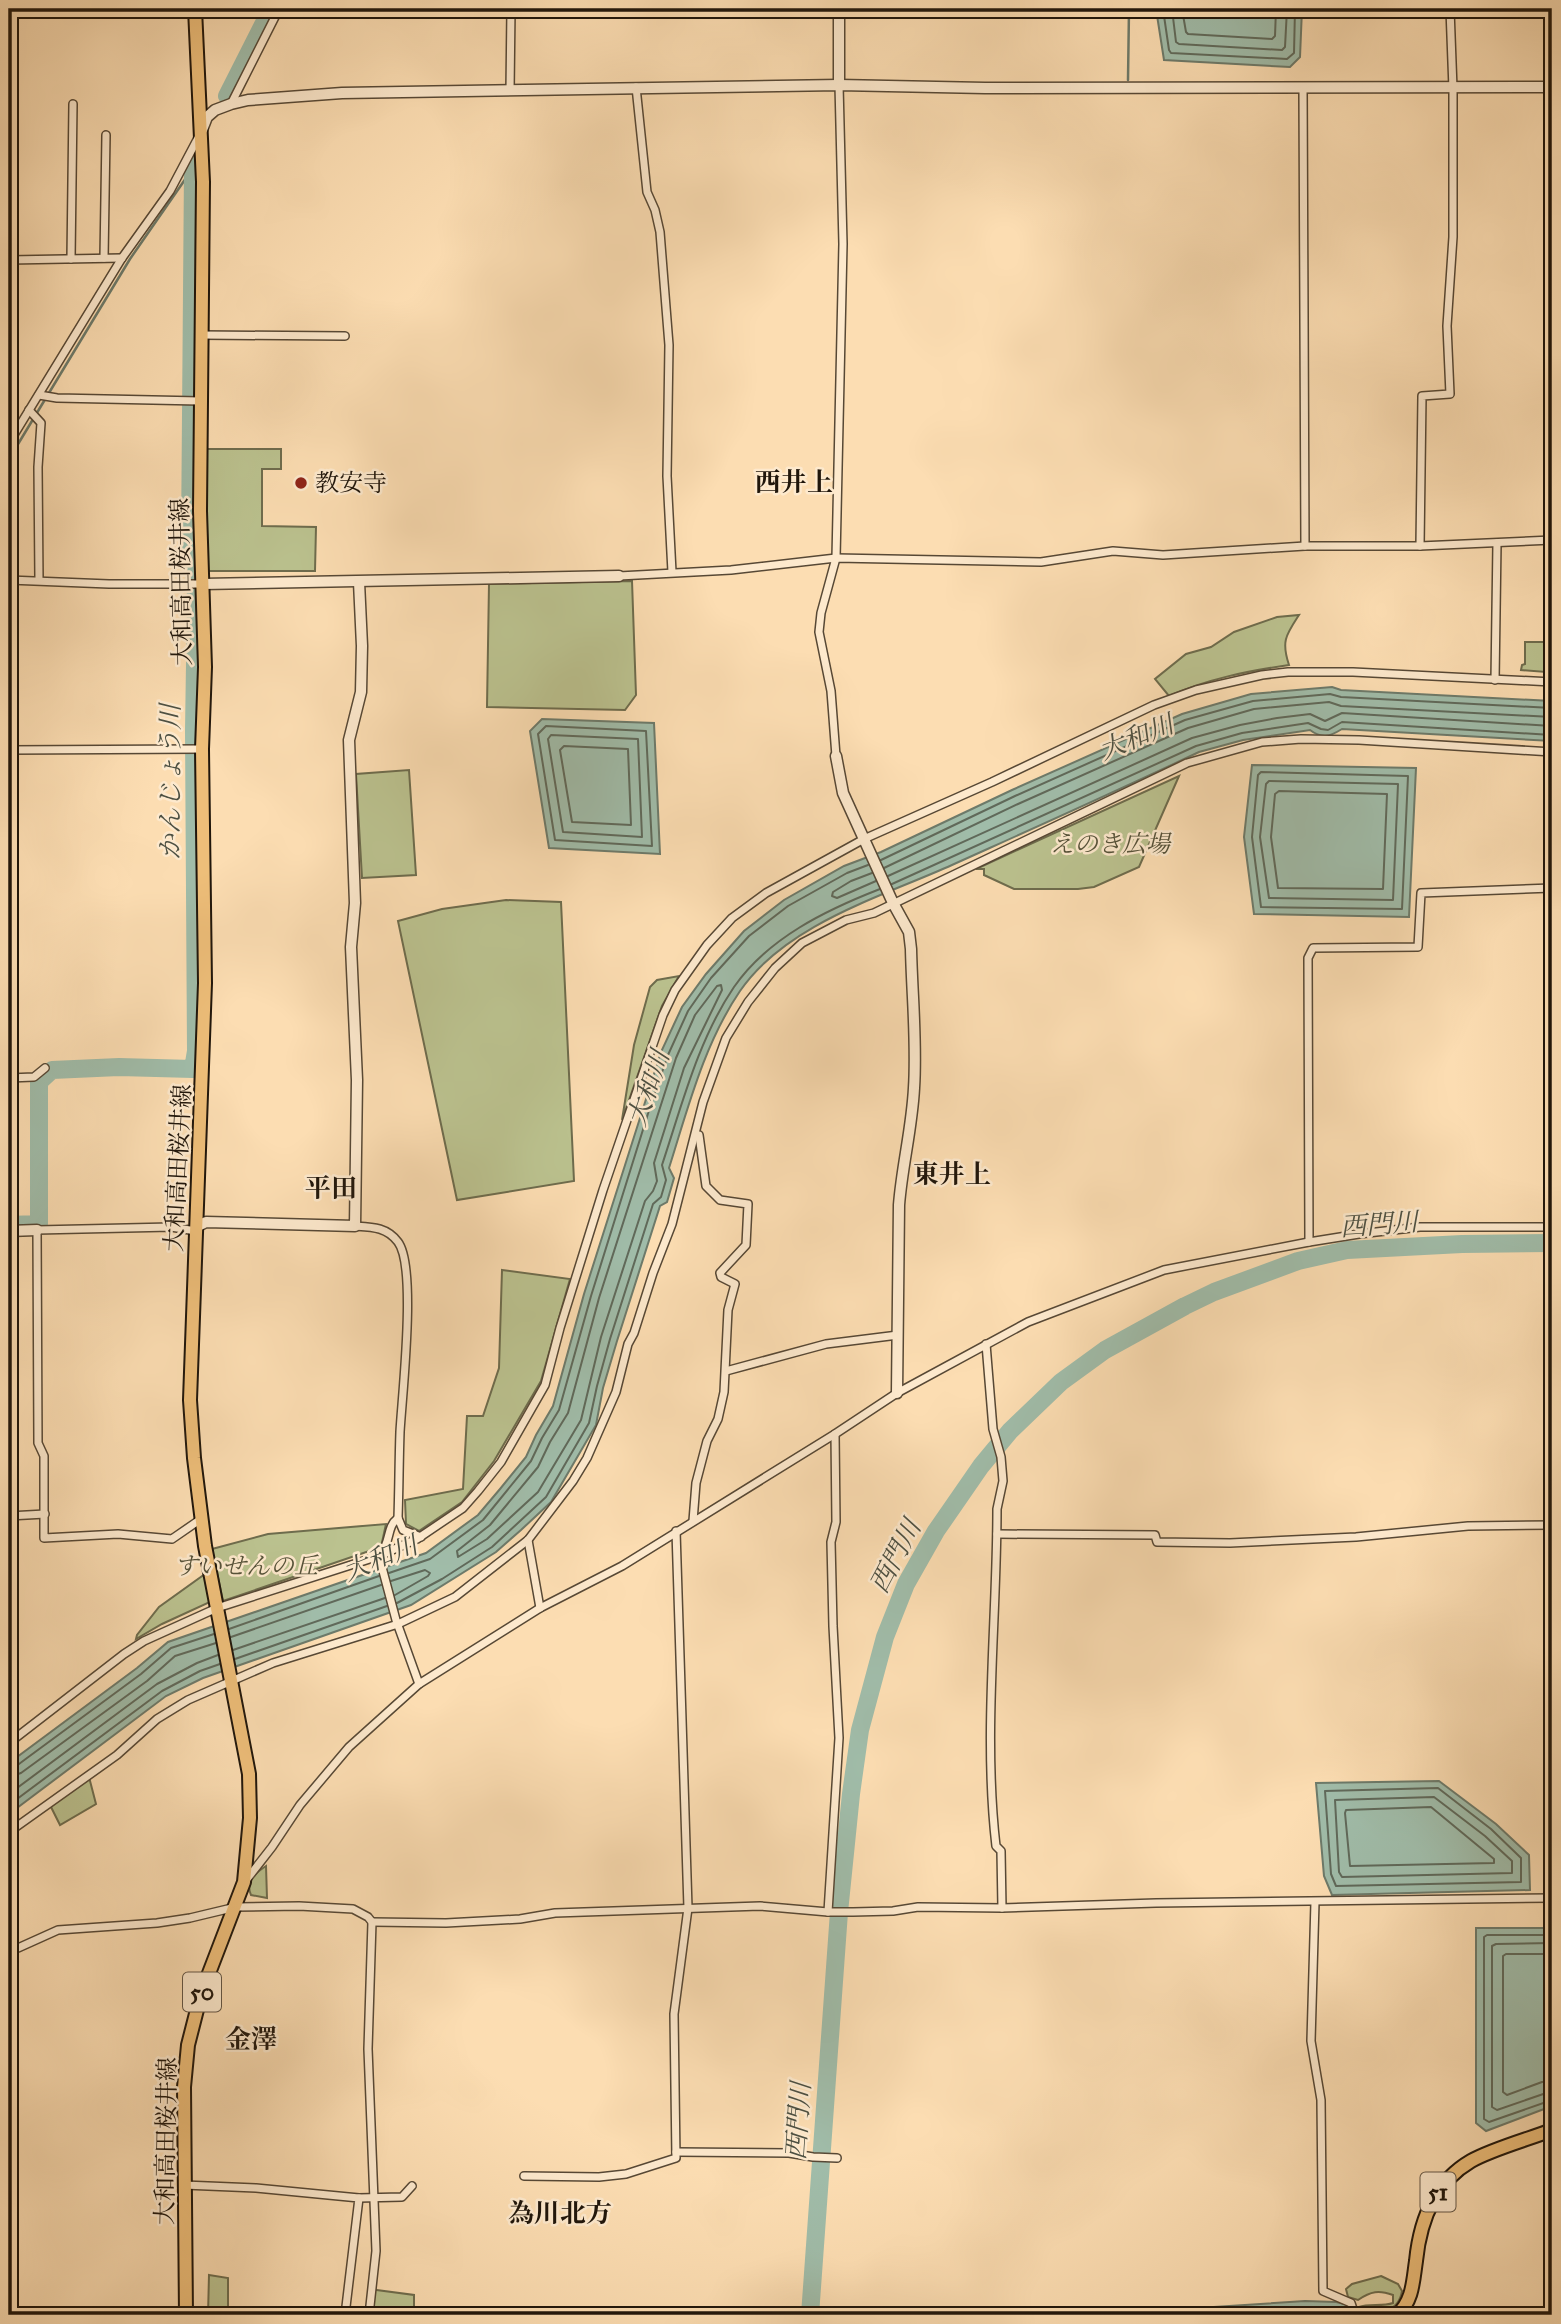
<svg xmlns="http://www.w3.org/2000/svg" width="1561" height="2324" font-family="'IM FELL Great Primer','Noto Serif JP',serif">
<style>
.green{fill:#bbc28f;stroke:#6e6c4d;stroke-width:2}
.water{fill:#a0bca9;stroke:#6d7a6a;stroke-width:2}
.lines{fill:none;stroke-linecap:round;stroke-linejoin:round}
.shore{stroke:#60695a;stroke-width:2}
.stream{stroke:#6d7a6a;stroke-width:2.5}
.river{stroke:#a0bca9;stroke-width:18}
.minor-casing{stroke:#574835;stroke-width:10}
.tertiary-casing{stroke:#574835;stroke-width:13}
.primary-casing{stroke:#20160b;stroke-width:16}
.minor{stroke:#fde9cd;stroke-width:7}
.tertiary{stroke:#fde9cd;stroke-width:10}
.primary{stroke:#eebe79;stroke-width:12}
.poi-dot{fill:#8f2418;stroke:#fde9cd;stroke-width:2.5}
.labels{text-anchor:middle;stroke-width:5;stroke-linejoin:round;paint-order:stroke}
.shield{fill:#fde9cd;stroke:#625545;stroke-width:2}
.shield-label{font-size:23px;font-weight:bold;fill:#20160b}
.poi-label{font-size:24px;fill:#20160b;stroke:#fde9cd;text-anchor:start}
.street-label{font-size:24px;fill:#20160b;stroke:#fde9cd}
.park-label{font-size:24px;font-style:italic;fill:#565239;stroke:#fde9cd}
.neighbourhood-label{font-size:26px;font-weight:bold;fill:#20160b;stroke:#fde9cd}
.water-label{font-size:26px;font-style:italic;fill:#4d5042;stroke:#fde9cd}
</style>
<rect width="100%" height="100%" fill="#fcddb2"/>
<filter id="stains"><feTurbulence type="fractalNoise" baseFrequency=".00286" numOctaves="4"/><feColorMatrix values="0 0 0 0 .2 0 0 0 0 .09 0 0 0 0 .02 0 0 0 .5 -.17"/></filter>
<radialGradient id="worn" r=".72"><stop offset=".6" stop-color="#630" stop-opacity="0"/><stop offset="1" stop-color="#630" stop-opacity=".3"/></radialGradient>
<!-- green -->
<g class="green">
<polygon points="206,449 281,449 281,469 262,469 262,526 316,527 315,571 206,571"/>
<polygon points="632,581 636,695 625,710 487,707 489,584"/>
<path d="M 1299,615 C 1286,635 1281,641 1289,665 C 1248,671 1207,679 1169,696 L 1155,679 L 1186,654 L 1211,647 L 1234,632 L 1277,617 Z"/>
<polygon points="1525,642 1547,642 1546,672 1521,670 1522,665 1525,664"/>
<polygon points="409,770 416,875 362,878 356,774"/>
<polygon points="1179,776 1139,867 1094,887 1078,889 1014,889 984,875 984,869 976,869"/>
<polygon points="506,900 561,902 574,1181 457,1200 398,921 442,909"/>
<polygon points="679,976 662,1006 622,1120 634,1045 650,987 657,980"/>
<polygon points="502,1270 570,1279 541,1381 494,1461 462,1502 419,1531 406,1524 405,1500 463,1489 467,1416 483,1416 499,1368"/>
<polygon points="386,1524 381,1547 223,1601 212,1549 268,1534"/>
<polygon points="205,1574 210,1602 162,1624 136,1639 137,1635 159,1607"/>
<polygon points="89,1777 96,1804 60,1825 50,1805"/>
<path d="M 266,1866 L 267,1898 L 251,1895 C 245,1882 255,1873 266,1866 Z"/>
<polygon points="209,2275 228,2278 228,2315 208,2315"/>
<path d="M 1381,2276 L 1398,2284 L 1402,2291 C 1399,2313 1377,2315 1359,2315 L 1359,2307 C 1369,2303 1382,2307 1393,2303 L 1393,2295 C 1379,2290 1371,2291 1358,2300 L 1348,2297 L 1346,2289 L 1352,2284 Z"/>
<polygon points="369,2289 414,2295 414,2315 366,2315"/>
</g>
<!-- water -->
<g class="water">
<polygon points="1156,9 1302,9 1300,57 1290,67 1164,60"/>
<path d="M 1332,687 L 1341,690 L 1552,701 L 1552,741 L 1342,729 C 1329,737 1322,739 1310,730 L 1243,740 L 1199,752 C 1117,791 1034,828 952,865 C 881,897 786,924 740,991 C 704,1044 688,1108 669,1168 L 674,1178 L 667,1202 L 660,1206 L 617,1341 L 603,1388 L 596,1425 L 551,1502 L 521,1530 L 496,1552 L 411,1605 L 203,1678 L 166,1696 L 9,1814 L 9,1763 L 137,1668 L 168,1642 L 426,1553 L 478,1515 L 500,1489 L 526,1457 L 536,1435 L 553,1406 L 584,1294 L 661,1052 L 682,1007 L 706,974 L 744,931 L 784,900 L 844,866 L 881,852 L 1012,790 L 1182,714 L 1251,694 Z"/>
<polygon points="542,719 654,723 660,854 549,848 530,731"/>
<polygon points="1252,765 1416,768 1409,917 1254,914 1244,837"/>
<polygon points="1439,1781 1496,1824 1529,1855 1530,1890 1332,1895 1324,1876 1316,1783"/>
<polygon points="1476,1928 1552,1928 1552,2106 1486,2131 1476,2123"/>
<polygon points="1305,2301 1336,2302 1349,2305 1351,2315 1199,2315 1199,2308"/>
</g>
<g class="lines">
<!-- shore -->
<g class="shore">
<polyline points="1163,9 1169,50 1171,53 1287,59 1294,53 1295,9"/>
<polyline points="1172,9 1176,42 1179,44 1282,50 1285,47 1287,9"/>
<polyline points="1182,9 1186,32 1188,34 1272,39 1275,36 1276,9"/>
<polygon points="546,726 646,731 652,846 555,840 538,734"/>
<polygon points="551,735 638,739 642,837 563,832 548,739"/>
<polygon points="564,746 628,749 631,825 572,822 560,750"/>
<polygon points="1261,772 1408,776 1402,909 1261,907 1252,837 1258,775"/>
<polygon points="1269,781 1398,784 1393,900 1269,898 1260,837 1266,784"/>
<polygon points="1279,791 1387,794 1383,889 1278,888 1271,837 1275,794"/>
<polyline points="881,860 1015,796 1185,720 1253,701 1330,694 1341,697 1552,708"/>
<polyline points="884,868 1018,804 1188,728 1254,709 1329,702 1341,706 1552,717"/>
<polyline points="872,873 851,881 833,892 832,896 837,898 876,881"/>
<polyline points="888,876 1192,738 1240,725 1277,718 1310,714 1325,721 1342,713 1552,726"/>
<polyline points="892,884 1196,746 1242,733 1308,723 1321,729 1328,730 1342,722 1552,735"/>
<polygon points="721,985 722,990 684,1068 654,1163 657,1181 653,1191 645,1201 601,1337 581,1420 538,1492 487,1539 458,1557 457,1551 490,1525 538,1467 550,1442 568,1413 599,1298 676,1058 695,1015 717,986"/>
<polyline points="389,1573 430,1559 483,1520 531,1461 542,1438 559,1410 591,1296 651,1104 668,1055 688,1011 711,978 749,936 788,906 847,873 868,865"/>
<polyline points="391,1581 425,1570 430,1573 428,1576 395,1595"/>
<path d="M 397,1603 L 442,1579 L 492,1547 L 546,1497 L 589,1423 L 597,1386 L 610,1339 L 653,1204 L 661,1197 L 666,1180 L 662,1165 C 682,1105 698,1040 734,987 C 768,938 826,910 880,889"/>
<polyline points="229,1629 379,1576"/>
<polyline points="231,1637 381,1585"/>
<polyline points="233,1650 385,1598"/>
<polyline points="235,1659 387,1606"/>
<polyline points="9,1768 15,1767 27,1758 141,1674 171,1648 214,1634"/>
<polyline points="9,1777 21,1773 147,1681 175,1656 216,1643"/>
<polygon points="1438,1788 1491,1829 1521,1858 1521,1882 1336,1886 1331,1874 1325,1791"/>
<polyline points="9,1794 157,1684 197,1663 218,1655"/>
<polygon points="1434,1797 1485,1836 1512,1861 1512,1873 1342,1877 1339,1872 1335,1800"/>
<polyline points="9,1805 162,1691 200,1671 220,1664"/>
<polygon points="1431,1807 1494,1859 1494,1863 1350,1866 1345,1813 1346,1810"/>
<polyline points="1552,1935 1487,1935 1484,1937 1484,2119 1489,2122 1552,2100"/>
<polyline points="1552,1943 1496,1944 1492,1946 1492,2107 1497,2110 1552,2091"/>
<polyline points="1552,1954 1506,1954 1503,1956 1503,2092 1507,2095 1542,2082 1552,2081"/>
<polyline points="1207,2315 1305,2308 1342,2311 1344,2315"/>
</g>
<!-- stream -->
<g class="stream">
<polyline points="1128,80 1129,9"/>
<polyline points="9,459 130,259 193,168"/>
</g>
<!-- river -->
<g class="river">
<polyline points="227,96 271,9"/>
<polyline points="9,1225 39,1224 39,1082 52,1070 119,1067 193,1069 196,1051 194,731 196,595 190,540 193,168 195,163"/>
<polyline points="810,2315 839,1912 851,1794 860,1730 885,1637 906,1584 936,1531 981,1466 1010,1431 1061,1382 1105,1350 1185,1306 1214,1292 1298,1261 1347,1250 1462,1244 1552,1243"/>
</g>
<!-- minor casing -->
<g class="minor-casing">
<g id="minor">
<polyline points="636,87 647,192 655,210 660,232 669,345 667,476 672,572"/>
<polyline points="1303,88 1305,546"/>
<polyline points="510,91 511,9"/>
<polyline points="231,104 279,9"/>
<polyline points="104,258 106,135"/>
<polyline points="71,259 73,104"/>
<polyline points="9,260 122,258"/>
<polyline points="201,335 345,336"/>
<polyline points="39,395 57,398 200,401"/>
<polyline points="29,410 41,423 38,467 39,580"/>
<polyline points="9,443 122,258 170,191 198,138"/>
<polyline points="1420,546 1422,396 1450,394 1447,326 1453,237 1453,89 1450,9"/>
<polyline points="619,576 731,570 836,558 1041,562 1113,551 1163,555 1305,546 1420,546 1552,540"/>
<polyline points="9,580 109,584 203,584"/>
<polyline points="1495,680 1497,543"/>
<polyline points="9,750 202,749"/>
<polyline points="836,756 831,691 819,632 821,613 836,558 843,244 839,85"/>
<polyline points="9,1078 34,1077 45,1068"/>
<path d="M 355,1226 C 372,1227 387,1227 398,1242 C 417,1267 402,1395 400,1432 C 399,1461 399,1489 398,1518 C 386,1527 391,1542 381,1553"/>
<polyline points="196,1231 171,1227 37,1230 38,1443 44,1456 44,1538 118,1534 172,1539 201,1519"/>
<polyline points="1309,1242 1308,958 1313,948 1418,947 1421,893 1552,888"/>
<path d="M 986,1344 L 993,1429 L 1001,1457 L 1003,1481 L 997,1509 C 997,1621 983,1734 996,1846 L 1001,1851 L 1002,1908"/>
<polyline points="726,1371 826,1344 898,1335"/>
<polyline points="9,1516 45,1514"/>
<polyline points="398,1518 403,1530 421,1537"/>
<polyline points="693,1521 696,1483 707,1441 718,1419 724,1392 728,1310 735,1284 721,1277 720,1273 746,1245 748,1204 720,1200 706,1186 699,1135"/>
<polyline points="997,1534 1155,1535 1157,1542 1230,1543 1356,1537 1468,1526 1552,1525"/>
<polyline points="528,1540 540,1608"/>
<polyline points="379,1556 396,1620 419,1684"/>
<polyline points="9,1743 124,1654 144,1641 217,1608 379,1556 417,1539 463,1508 478,1491 501,1462 545,1385 560,1328 603,1190 663,1015 675,990 707,945 732,918 766,893 864,839 992,782 1154,705 1196,690 1262,675 1288,672 1353,672 1552,682"/>
<polyline points="9,1832 117,1755 157,1719 188,1700 273,1663 398,1624 455,1597 528,1540 573,1481 587,1458 616,1392 628,1344 634,1333 653,1273 672,1224 703,1102 726,1038 748,1002 775,968 802,943 846,920 874,913 1187,763 1262,742 1301,739 1359,740 1552,752"/>
<polyline points="247,1879 272,1847 300,1805 349,1747 419,1684 540,1608 622,1566 835,1434 897,1393 1028,1322 1164,1270 1309,1242 1359,1234 1420,1227 1552,1227"/>
<polyline points="1315,1902 1311,2041 1321,2100 1323,2291 1351,2303 1355,2315"/>
<polyline points="828,1912 839,1738 833,1626 831,1542 836,1522 835,1434"/>
<polyline points="372,1922 446,1923 520,1919 555,1913 760,1906 828,1912 853,1912 893,1911 918,1907 1002,1908 1156,1903 1552,1898"/>
<polyline points="9,1948 18,1948 58,1930 157,1923 190,1918 236,1907 299,1906 353,1909 368,1917 372,1922 368,2049 376,2251 369,2315"/>
<polyline points="676,2152 789,2153 813,2157 837,2158"/>
<polyline points="524,2176 599,2177 626,2174 676,2158 674,2014 688,1908 676,1531"/>
<polyline points="184,2185 256,2188 359,2198 345,2315"/>
<polyline points="359,2198 402,2197 412,2186"/>
</g>
</g>
<!-- tertiary casing -->
<g class="tertiary-casing">
<g id="tertiary">
<polyline points="839,9 839,85"/>
<polyline points="202,130 207,117 215,110 231,104 248,100 342,93 839,85 985,88 1552,87"/>
<polyline points="203,584 619,576"/>
<path d="M 836,756 L 843,793 L 893,903 L 909,932 L 911,949 C 912,995 917,1042 914,1088 C 912,1128 902,1166 899,1205 L 897,1393"/>
<polyline points="196,1227 206,1222 355,1226 357,1080 351,947 355,903 349,740 361,692 362,646 359,582"/>
<polyline points="9,1231 37,1230"/>
</g>
</g>
<!-- primary casing -->
<g class="primary-casing">
<g id="primary">
<polyline points="186,2315 184,2087 188,2045 201,1994 244,1882 250,1818 249,1774 205,1546 194,1458 190,1400 205,983 202,749 205,667 200,511 203,182 195,9"/>
<path d="M 1397,2315 C 1413,2301 1413,2281 1416,2261 C 1420,2221 1435,2182 1471,2161 C 1492,2149 1529,2139 1552,2130"/>
</g>
</g>
<!-- minor -->
<use href="#minor" class="minor"/>
<!-- tertiary -->
<use href="#tertiary" class="tertiary"/>
<!-- primary -->
<use href="#primary" class="primary"/>
</g>
<!-- markers -->
<circle class="poi-dot" cx="301" cy="483" r="7"/>
<g class="labels">
<!-- shield labels -->
<g class="shield">
<rect x="183" y="1972.5" width="38" height="39" rx="5"/>
<rect x="1420.5" y="2172.5" width="35" height="39" rx="5"/>
</g>
<g class="shield-label">
<text x="202" y="2000">50</text>
<text x="1438" y="2200">51</text>
</g>
<!-- poi labels -->
<g class="poi-label">
<text x="315" y="491">教安寺</text>
</g>
<!-- street labels -->
<g class="street-label">
<text transform="translate(181 582) rotate(-91)" y="8">大和高田桜井線</text>
<text transform="translate(178 1168) rotate(-87)" y="8">大和高田桜井線</text>
<text transform="translate(166 2141) rotate(-89)" y="8">大和高田桜井線</text>
</g>
<!-- park labels -->
<g class="park-label">
<text x="1110" y="852">えのき広場</text>
<text x="246" y="1574">すいせんの丘</text>
</g>
<!-- neighbourhood labels -->
<g class="neighbourhood-label">
<text x="794" y="491">西井上</text>
<text x="952" y="1183">東井上</text>
<text x="331" y="1197">平田</text>
<text x="251" y="2048">金澤</text>
<text x="560" y="2222">為川北方</text>
</g>
<!-- water labels -->
<g class="water-label">
<text transform="translate(1136 737) rotate(-22)" y="9">大和川</text>
<text transform="translate(170 782) rotate(-90)" y="9">かんじょう川</text>
<text transform="translate(648 1088) rotate(-71)" y="9">大和川</text>
<text transform="translate(1379 1224) rotate(-4)" y="9">西門川</text>
<text transform="translate(895 1556) rotate(-62)" y="9">西門川</text>
<text transform="translate(380 1558) rotate(-22)" y="9">大和川</text>
<text transform="translate(798 2121) rotate(-86)" y="9">西門川</text>
</g>
</g>
<!-- margin -->
<rect width="1561" height="2324" fill="none" stroke="#fcddb2" stroke-width="35"/>
<rect x="10" y="10" width="1540" height="2303" fill="none" stroke="#20160b" stroke-width="3.5"/>
<rect x="18" y="18" width="1526" height="2289" fill="none" stroke="#20160b" stroke-width="2"/>
<rect width="100%" height="100%" filter="url(#stains)"/>
<rect width="100%" height="100%" fill="url(#worn)"/>
</svg>
